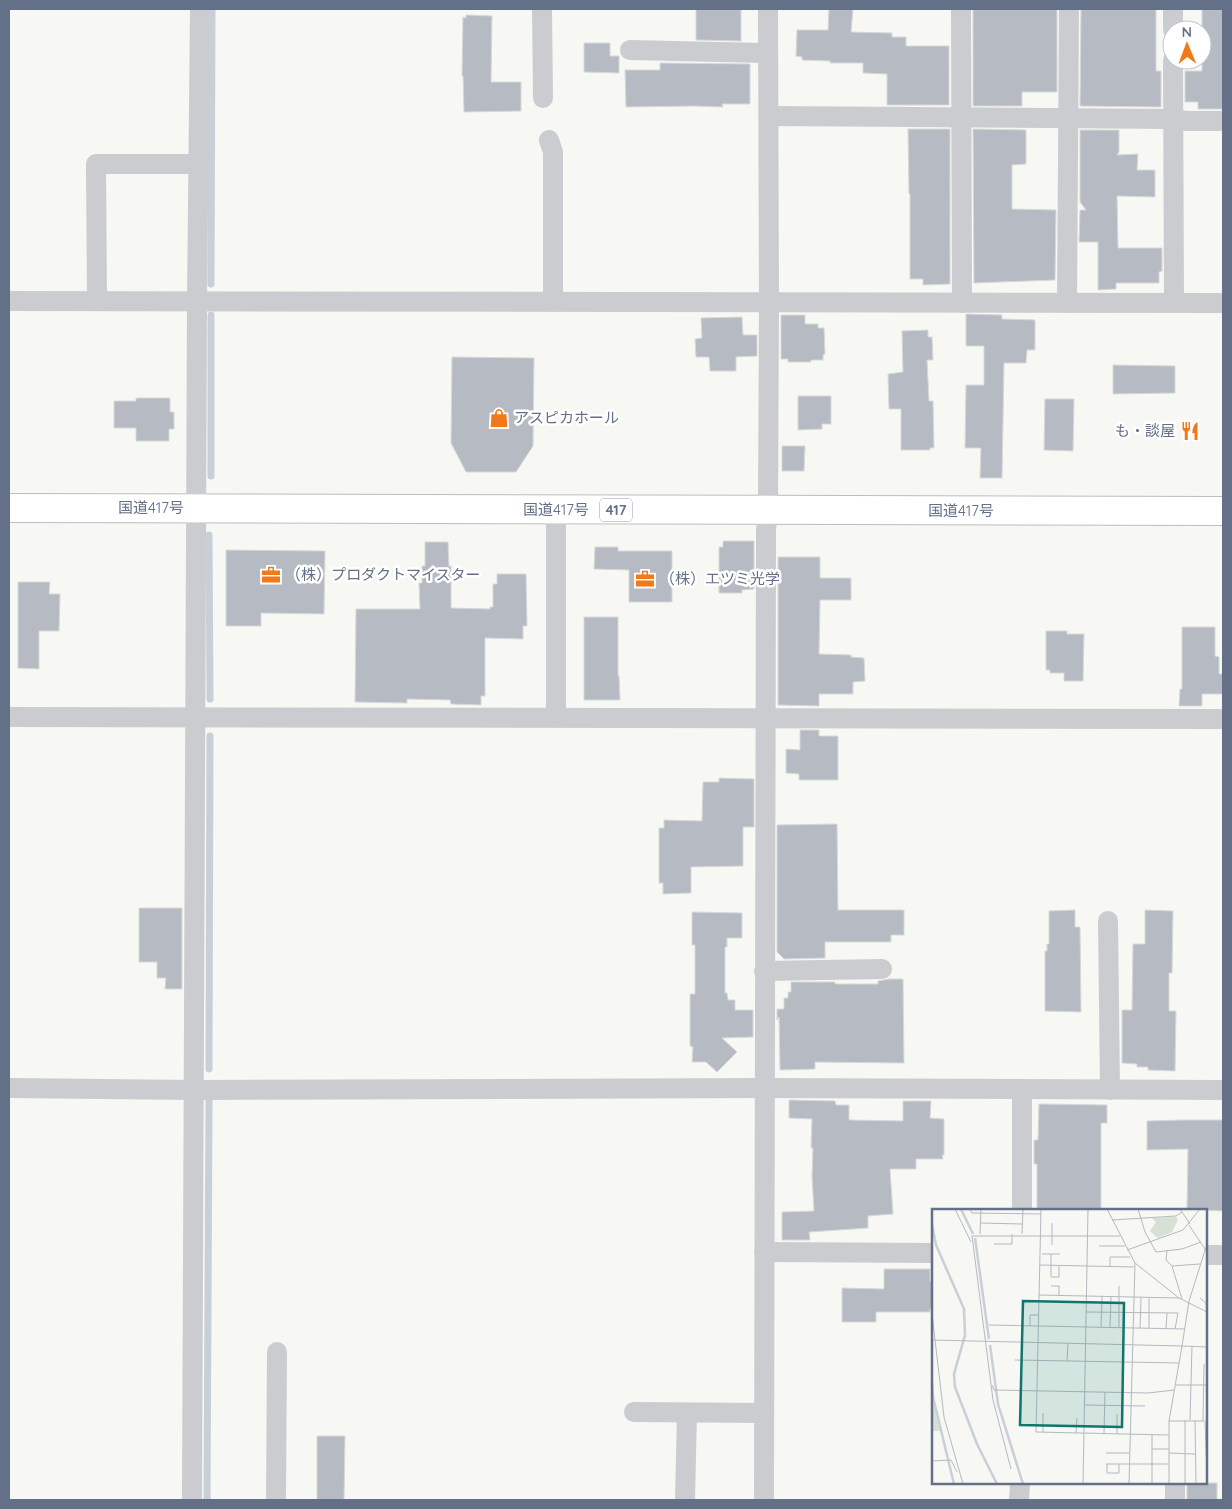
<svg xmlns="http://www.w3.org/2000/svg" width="1232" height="1509" font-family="Quicksand,'Noto Sans JP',sans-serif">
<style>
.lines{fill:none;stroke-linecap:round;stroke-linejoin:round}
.stream{stroke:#c8cfd6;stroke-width:7}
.building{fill:#b6bbc3;stroke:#d8d9d6}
.trunk-casing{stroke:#bbbdc1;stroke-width:30}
.minor{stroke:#caccd0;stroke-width:20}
.trunk{stroke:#fff;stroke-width:28}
.labels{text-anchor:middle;stroke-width:5;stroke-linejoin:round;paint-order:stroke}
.shield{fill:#fff;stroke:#929bac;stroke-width:1}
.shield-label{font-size:14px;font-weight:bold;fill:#647088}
.poi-label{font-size:15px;fill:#647088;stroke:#fff;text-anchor:start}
.street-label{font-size:15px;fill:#647088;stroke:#fff}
.inset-river{fill:none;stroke:#c8cfd6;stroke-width:2.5}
.inset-road{fill:none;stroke:#b3b9c2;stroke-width:1}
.view{fill:#0f766e;fill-opacity:0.15;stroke:#0f766e;stroke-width:2.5}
.inset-edge{fill:none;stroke:#647088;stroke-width:2.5}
</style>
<rect width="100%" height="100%" fill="#f7f7f4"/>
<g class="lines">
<!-- stream -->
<g class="stream">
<polyline points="211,284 212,9"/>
<polyline points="211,476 211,315"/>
<polyline points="209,535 210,699"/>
<polyline points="209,1069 210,736"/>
<polyline points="207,1500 209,1101"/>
</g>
</g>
<!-- building -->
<g class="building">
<polygon points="696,9 741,9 741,41 696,40"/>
<polygon points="829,9 853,9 851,32 892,33 892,37 906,37 906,46 949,46 949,105 887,105 887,74 863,73 863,63 830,63 830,61 802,60 802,57 796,56 797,30 828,30"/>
<polygon points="973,9 1057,9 1057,92 1022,92 1022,106 973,106"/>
<polygon points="1081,9 1156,9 1156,71 1161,71 1161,107 1080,106"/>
<polygon points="1202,9 1223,9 1223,109 1198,109 1198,102 1185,102 1185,71 1202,71"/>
<polygon points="466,15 492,16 491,82 521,82 521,111 464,112 463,76 462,76 463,17 466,18"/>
<polygon points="584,43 610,43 610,56 619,56 619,73 584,72"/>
<polygon points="660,63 750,64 750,104 722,104 723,107 694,106 626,107 625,70 660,70"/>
<polygon points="908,129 950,129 950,284 923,285 923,279 910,279 910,194 909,194"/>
<polygon points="973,129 1026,130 1026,164 1012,165 1012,209 1056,210 1055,280 974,283"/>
<polygon points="1080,130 1119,130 1119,152 1117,155 1138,154 1137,170 1155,170 1155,197 1117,196 1118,248 1162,248 1162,271 1159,272 1159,283 1116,283 1116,289 1098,290 1098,242 1079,242 1080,210 1086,210 1080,202"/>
<polygon points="966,314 1002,315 1002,319 1035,320 1035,350 1027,350 1026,363 1004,363 1002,478 980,478 981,448 965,448 966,385 984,385 984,346 966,346"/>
<polygon points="781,315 805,315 805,324 818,324 818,328 824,328 825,354 823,355 823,360 811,360 811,362 788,362 788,359 781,359"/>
<polygon points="742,317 743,335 757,335 757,356 736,357 736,371 710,371 709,357 696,357 695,339 702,338 701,318"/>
<polygon points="928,330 928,337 932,337 933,360 927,360 929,401 933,401 934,448 930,448 930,450 901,450 901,409 889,409 888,374 903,372 902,331"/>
<polygon points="452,357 534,358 533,446 516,472 466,472 451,443"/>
<polygon points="1113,365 1175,366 1175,393 1113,394"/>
<polygon points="798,396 831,396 831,424 822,424 822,429 798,430"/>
<polygon points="136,398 170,398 170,412 174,412 174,429 169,429 169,441 136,441 136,428 114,428 114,401 136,401"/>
<polygon points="1045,399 1074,399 1073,451 1044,450"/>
<polygon points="782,446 805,446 804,471 782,471"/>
<polygon points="723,541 754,541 754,589 742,590 742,593 719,593 719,547 723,547"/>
<polygon points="425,542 448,542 449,566 451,566 451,608 490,609 490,607 493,607 493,584 497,584 497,574 526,574 527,626 523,626 523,639 485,638 485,696 481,696 481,705 451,704 450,700 407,699 407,703 355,702 356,609 420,609 419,583 422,583 422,566 425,566"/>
<polygon points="595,547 618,547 618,551 672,551 672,602 629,602 629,570 594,569"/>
<polygon points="226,550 325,551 324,614 261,613 261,626 226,626"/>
<polygon points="778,557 820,557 820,578 851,578 851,600 820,600 819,654 851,655 851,657 864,658 865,681 853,682 853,694 819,694 819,706 778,705"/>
<polygon points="18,582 50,582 49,594 60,594 59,631 39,631 39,669 18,668"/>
<polygon points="584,617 618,617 618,676 619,676 620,700 584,700"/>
<polygon points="1182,627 1215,627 1215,656 1219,657 1219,674 1223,674 1223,694 1202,694 1202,706 1179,706 1180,689 1182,689"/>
<polygon points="1046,631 1067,631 1067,634 1084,634 1083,681 1064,681 1064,673 1050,673 1050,670 1046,670"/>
<polygon points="800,730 819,730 819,736 838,736 838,780 799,780 799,774 786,773 786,749 800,750"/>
<polygon points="719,778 754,779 754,827 743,827 743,866 691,867 691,893 663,894 663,883 659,883 659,828 664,828 664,820 702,821 703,782 719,782"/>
<polygon points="837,824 838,910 904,910 904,935 891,935 891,942 825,942 825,958 784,959 777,952 777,825"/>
<polygon points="139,908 182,908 182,989 165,989 166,978 157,978 157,962 139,962"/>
<polygon points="1075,910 1075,927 1080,927 1081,1012 1045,1011 1045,951 1047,951 1047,944 1049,944 1049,911"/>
<polygon points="1145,910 1173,911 1172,973 1169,973 1169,1011 1176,1011 1175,1071 1148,1070 1148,1067 1137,1067 1137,1064 1122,1063 1122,1010 1132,1010 1133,944 1145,944"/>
<polygon points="692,912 742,913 742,938 727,938 727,947 725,947 725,993 727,993 728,1000 735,1000 735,1010 753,1010 753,1037 722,1038 737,1052 717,1072 706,1062 692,1062 693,1047 690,1046 690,994 695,994 695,945 692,945"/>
<polygon points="889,979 903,979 904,1063 815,1062 815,1069 780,1070 779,1017 777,1020 777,1009 784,1009 784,998 788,998 788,992 791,992 791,982 835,982 835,984 878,984 878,981"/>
<polygon points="789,1100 835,1101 836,1105 849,1105 849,1120 903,1121 903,1101 931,1101 930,1118 944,1119 944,1155 942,1155 943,1159 916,1159 916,1169 890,1169 893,1214 868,1216 868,1228 809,1232 810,1240 782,1240 782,1212 814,1211 812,1176 813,1148 811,1148 812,1119 789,1118"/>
<polygon points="1039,1104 1107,1105 1107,1123 1101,1123 1101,1210 1037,1210 1037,1164 1034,1164 1034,1140 1038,1140"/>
<polygon points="1185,1120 1223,1120 1223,1211 1187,1209 1188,1149 1147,1150 1147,1121"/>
<polygon points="884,1269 930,1269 930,1281 933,1281 933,1309 930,1309 930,1312 876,1312 876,1322 842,1322 842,1288 884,1289"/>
<polygon points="317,1436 345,1436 344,1500 317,1500"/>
<rect x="1187" y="1483" width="30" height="17"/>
</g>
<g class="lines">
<!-- trunk casing -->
<g class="trunk-casing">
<polyline id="trunk" points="9,508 1223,511"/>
</g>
<!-- minor -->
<g class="minor">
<polyline points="542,9 543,98"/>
<polyline points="961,9 962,303"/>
<polyline points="1173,9 1173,30"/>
<polyline points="630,50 768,53"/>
<polyline points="1173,60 1174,303"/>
<polyline points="769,116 1173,119 1186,121 1223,121"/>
<polyline points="549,140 553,152 553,302"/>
<polyline points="9,301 1223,303"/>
<polyline points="97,301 96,164 198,164"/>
<polyline points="1067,303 1069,9"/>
<polyline points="556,510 556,717"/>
<polyline points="9,717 1223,719"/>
<polyline points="1108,921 1110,1090"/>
<polyline points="764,971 882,969"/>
<polyline points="9,1088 193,1090 764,1088 1223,1090"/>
<polyline points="1022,1210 1022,1089"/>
<polyline points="764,1252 933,1253"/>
<polyline points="1206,1255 1223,1255"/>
<polyline points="634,1412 764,1413"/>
<polyline points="192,1500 197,301 200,9"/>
<polyline points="276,1500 277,1352"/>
<polyline points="685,1500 687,1413"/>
<polyline points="764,1500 766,529 768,511 769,302 768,9"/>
<polyline points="1019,1500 1020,1483"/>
<polyline points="1175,1500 1175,1483"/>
</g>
<!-- trunk -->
<use href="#trunk" class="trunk"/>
</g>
<!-- icons -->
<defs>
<g id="shop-bare" transform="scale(1.5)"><path d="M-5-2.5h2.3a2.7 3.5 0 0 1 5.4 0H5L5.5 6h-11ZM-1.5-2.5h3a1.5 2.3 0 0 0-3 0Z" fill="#f27919" stroke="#fff" stroke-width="2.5" paint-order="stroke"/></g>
<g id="restaurant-bare" transform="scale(1.5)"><path d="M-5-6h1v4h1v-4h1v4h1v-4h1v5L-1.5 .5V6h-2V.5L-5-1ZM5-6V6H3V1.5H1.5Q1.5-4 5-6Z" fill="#f27919" stroke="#fff" stroke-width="2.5" paint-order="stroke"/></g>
<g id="office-bare" transform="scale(1.5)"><path d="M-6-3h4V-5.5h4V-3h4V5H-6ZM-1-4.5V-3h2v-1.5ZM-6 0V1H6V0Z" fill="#f27919" stroke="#fff" stroke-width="2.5" paint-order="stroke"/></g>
</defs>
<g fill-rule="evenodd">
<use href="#shop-bare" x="499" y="418"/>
<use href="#restaurant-bare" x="1190" y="431"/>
<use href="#office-bare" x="271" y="575"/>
<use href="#office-bare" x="645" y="579"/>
</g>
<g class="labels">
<!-- shield labels -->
<rect class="shield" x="600" y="498.5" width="32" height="23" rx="4"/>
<g class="shield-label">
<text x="616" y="515">417</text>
</g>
<!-- poi labels -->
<g class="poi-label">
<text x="514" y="423">アスピカホール</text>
<text x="1175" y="436" text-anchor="end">も・談屋</text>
<text x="286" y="580">（株）プロダクトマイスター</text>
<text x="660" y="584">（株）エツミ光学</text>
</g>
<!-- street labels -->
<g class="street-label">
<text x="151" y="513">国道417号</text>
<text x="556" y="515">国道417号</text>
<text x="961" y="516">国道417号</text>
</g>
</g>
<!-- overview -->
<g transform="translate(932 1209)">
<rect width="275" height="275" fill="#f7f7f4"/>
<path d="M 244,8 L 246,11 L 240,23 L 226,29 L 218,22 L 224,13 L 220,9 ZM 0,191 L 1,194 L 8,222 L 0,222 Z" fill="#d6e0d4"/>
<path class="inset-river" d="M 29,0 L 41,25M 0,15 L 4,36 L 32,100 L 33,126 L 22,165 L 23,178 L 45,235 L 65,275M 43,29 L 57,130M 58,136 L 66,195 L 91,275M 0,173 L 1,188 L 22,275"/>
<path class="inset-road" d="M 23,0 L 39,33M 38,0 L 40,4 L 109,5M 109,0 L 104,223 L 237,226M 175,0 L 203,54 L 247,89 L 275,103M 206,0 L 213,23 L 224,43 L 250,40 L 269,33M 248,0 L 258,15M 180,11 L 244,7 L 250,3M 48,14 L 90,15M 257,16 L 275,43M 48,25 L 49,0M 90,25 L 91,0M 62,35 L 80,35 L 80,25M 275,35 L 257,92 L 250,137 L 275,138M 120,36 L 120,14M 167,37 L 193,37M 195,41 L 251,21 L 268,0M 235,41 L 234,51 L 240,57 L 250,90M 110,45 L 128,45M 119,45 L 119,68 L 127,68 L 127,57M 108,56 L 202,58M 178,57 L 178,48 L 198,48M 240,57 L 268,55M 119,77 L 127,77 L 127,87M 107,86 L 247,89M 268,89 L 274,94 L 275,103M 154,103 L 246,104 L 243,120M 0,105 L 12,208 L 31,275M 57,116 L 253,120M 98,117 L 98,106 L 106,106M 169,118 L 170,88M 178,118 L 179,88M 187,119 L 187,77M 208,119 L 209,89M 217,119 L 217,89M 234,120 L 235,104M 0,131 L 250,137 L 237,212 L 237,275M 83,151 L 247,154M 135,152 L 136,135M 60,176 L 62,181 L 216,184 L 242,181M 244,176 L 275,176M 152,196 L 213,197M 253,211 L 253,275M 258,211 L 260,137M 263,211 L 264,275M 237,212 L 272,212M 271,212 L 272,155M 273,212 L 275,265M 111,223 L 111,204M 144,224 L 145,209M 172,224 L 173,183M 185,225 L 185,205M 220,226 L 220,275M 220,240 L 237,240M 174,244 L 197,244M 237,244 L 263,245M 0,252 L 19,251 L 25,263M 174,255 L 237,255M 175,255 L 175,264 L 187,264 L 187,255M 79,260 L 61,191 L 40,27 L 188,27M 151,275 L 156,0M 197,275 L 203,54"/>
<path class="view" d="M 91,92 L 192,94 L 190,218 L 88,216 Z"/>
<rect width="275" height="275" class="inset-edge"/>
</g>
<!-- border -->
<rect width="1232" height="1509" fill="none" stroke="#647088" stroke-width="20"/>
<!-- north arrow -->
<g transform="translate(1187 45) rotate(359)"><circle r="24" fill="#ffffff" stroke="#c1c6cf"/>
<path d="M0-4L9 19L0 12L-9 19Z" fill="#f27919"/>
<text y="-8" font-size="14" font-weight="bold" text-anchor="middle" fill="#647088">N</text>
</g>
</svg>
